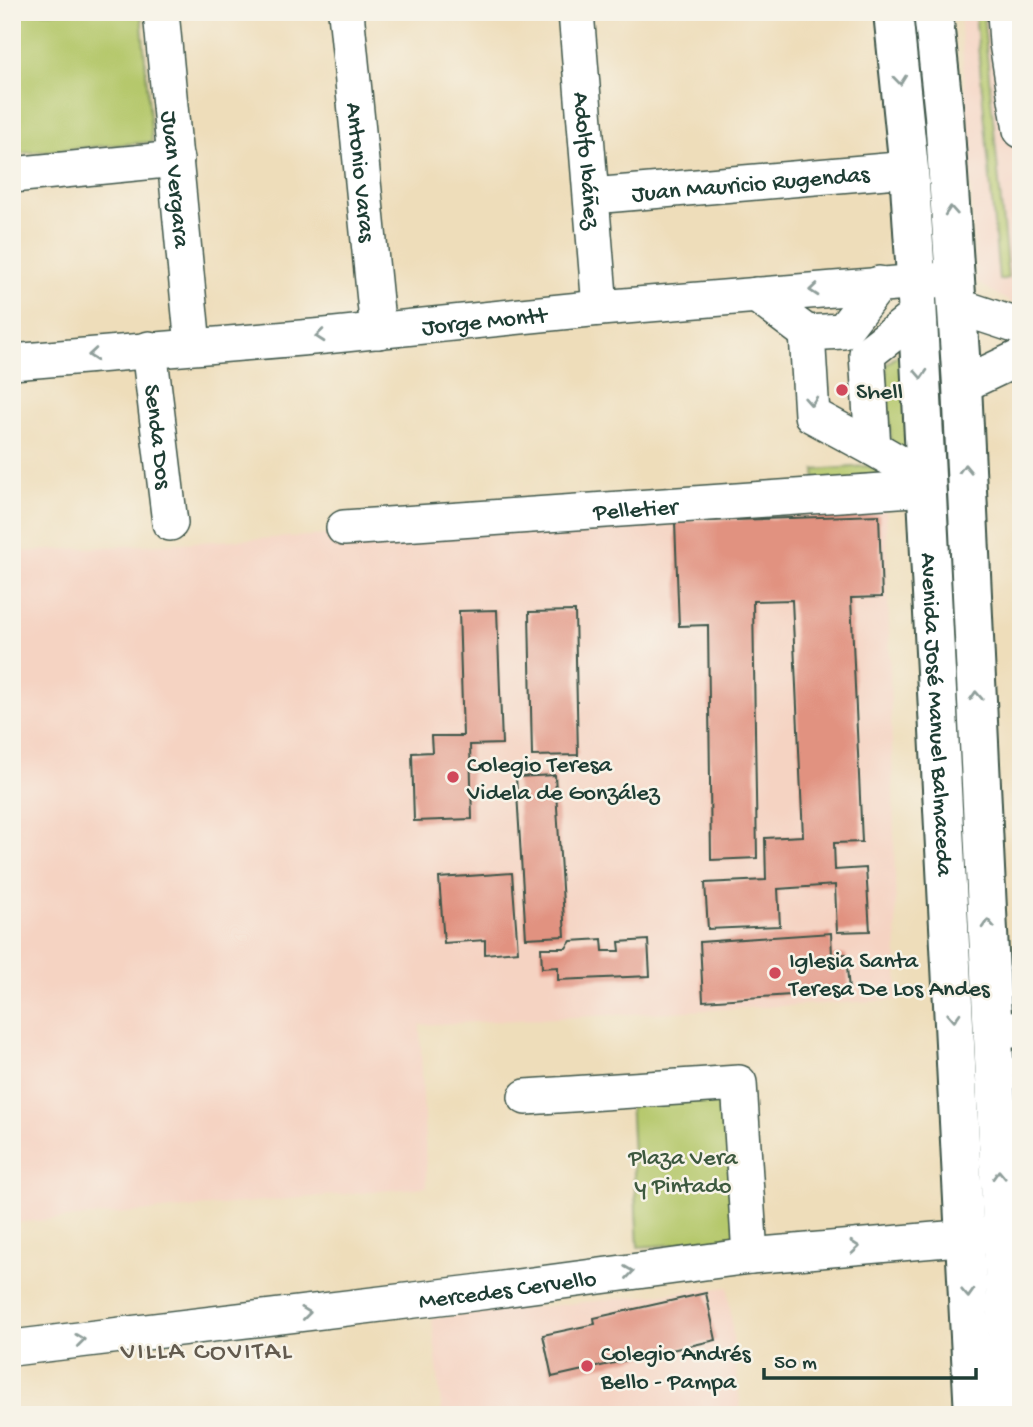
<svg xmlns="http://www.w3.org/2000/svg" width="1033" height="1427" font-family="'Gochi Hand',sans-serif">
<style>
.built{fill:#f5d3c2}
.green{fill:#b5c86c;stroke:#6a8250;stroke-width:2}
.building{fill:#e19280}
.lines{fill:none;stroke-linecap:round;stroke-linejoin:round}
.minor-casing{stroke:#3e5548;stroke-width:38}
.major-casing{stroke:#3e5548;stroke-width:42}
.minor{stroke:#fff;stroke-width:35}
.major{stroke:#fff;stroke-width:38}
.oneway{stroke:#8f9e9a}
.poi-dot{fill:#d1495b;stroke:#f7f3e8;stroke-width:2.5}
.labels{text-anchor:middle;stroke-width:5;stroke-linejoin:round;paint-order:stroke}
.street-label{font-size:24px;fill:#1f3d34;stroke:#f7f3e8}
.poi-label{font-size:24px;fill:#1f3d34;stroke:#f7f3e8;text-anchor:start}
.park-label{font-size:24px;fill:#3d593f;stroke:#f7f3e8}
.neighbourhood-label{font-size:26px;letter-spacing:2px;fill:#635b4f;stroke:#f7f3e8}
</style>
<rect width="100%" height="100%" fill="#f7f3e8"/>
<filter id="ink" filterUnits="userSpaceOnUse"><feTurbulence type="fractalNoise" baseFrequency=".0143" numOctaves="2"/><feDisplacementMap in="SourceGraphic" scale="14" xChannelSelector="R" yChannelSelector="G"/><feConvolveMatrix kernelMatrix="1 2 1 2 8 2 1 2 1" color-interpolation-filters="sRGB"/></filter>
<filter id="wash" filterUnits="userSpaceOnUse"><feTurbulence type="fractalNoise" baseFrequency=".00686" numOctaves="4" result="noise"/><feDisplacementMap in="SourceGraphic" scale="28" xChannelSelector="R" yChannelSelector="G"/><feGaussianBlur stdDeviation="1.57" result="paint"/><feColorMatrix in="noise" values="0 0 0 0 0 0 0 0 0 0 0 0 0 0 0 0 0 1.4 0 .05"/><feComposite in="paint" operator="in"/></filter>
<g filter="url(#wash)">
<rect width="100%" height="100%" fill="#eeddba"/>
<!-- built -->
<g class="built">
<polygon points="960,12 1021,12 1021,309 977,282"/>
<polygon points="886,505 898,1000 420,1025 427,1187 12,1223 12,552"/>
<polygon points="728,1287 741,1415 442,1415 432,1318"/>
</g>
<!-- green -->
<g class="green">
<polygon points="12,12 141,12 152,142 12,154"/>
<polygon points="975,12 983,12 1008,278 999,280"/>
<polygon points="911,344 917,460 891,444 886,365"/>
<polygon points="866,466 892,472 816,489 815,470"/>
<polygon points="728,1093 736,1241 638,1247 630,1099"/>
</g>
<g id="blocks">
<!-- building -->
<g class="building">
<polygon points="879,515 882,597 851,598 862,842 834,843 835,870 866,868 870,931 837,932 835,885 778,889 780,926 708,929 705,883 766,880 765,838 803,836 792,600 753,601 757,858 711,860 708,625 679,626 675,522"/>
<polygon points="497,610 502,744 470,745 472,819 414,821 412,753 432,752 431,736 463,736 459,611"/>
<polygon points="575,611 578,755 532,756 529,612"/>
<polygon points="555,775 565,936 526,938 516,777"/>
<polygon points="512,873 518,951 485,954 485,940 444,943 439,878"/>
<polygon points="831,933 832,955 846,954 849,991 703,1001 700,942"/>
<polygon points="602,939 603,951 620,951 619,942 648,940 650,976 558,980 558,967 542,968 541,948 566,948 571,941"/>
<polygon points="706,1293 716,1340 552,1377 543,1335 595,1324 594,1318"/>
</g>
</g>
</g>
<g filter="url(#ink)">
<use href="#blocks" fill-opacity="0" stroke="#3e5548" stroke-width="2"/>
<g class="lines">
<!-- minor casing -->
<g class="minor-casing">
<g id="minor">
<path id="s1" d="M 161,12 L 193,346"/>
<path id="s2" d="M 346,12 L 378,331"/>
<path id="s3" d="M 576,12 L 600,308"/>
<polyline points="1005,12 1007,43 1021,130"/>
<polyline points="12,175 176,159"/>
<path id="s4" d="M 592,196 L 909,169"/>
<polyline points="756,295 807,333 843,331 879,284"/>
<polyline points="957,306 1021,327"/>
<polyline points="918,314 867,354 873,448 927,479"/>
<polyline points="807,333 812,415 873,448"/>
<path id="s5" d="M 149,349 L 170,523"/>
<path id="s6" d="M 12,362 L 325,336 L 600,308 L 945,280"/>
<polyline points="962,385 1021,357"/>
<path id="s7" d="M 344,528 L 927,488"/>
<polyline points="993,1032 1021,1029"/>
<polyline points="526,1097 739,1083 750,1256"/>
<path id="s8" d="M 12,1348 L 473,1293 L 750,1256 L 993,1235"/>
</g>
</g>
<!-- major casing -->
<g class="major-casing">
<g id="major">
<path id="s9" d="M 893,12 L 909,169 L 915,261 L 974,1415"/>
<polyline points="933,12 944,115 962,385 1011,1415"/>
</g>
</g>
<!-- minor -->
<use href="#minor" class="minor"/>
<!-- major -->
<use href="#major" class="major"/>
</g>
<!-- one-way arrows -->
<defs><path id="oneway-chevron" d="M-2-3.5L2.5 0L-2 3.5" fill="none" stroke-width="1.6" stroke-linecap="round" stroke-linejoin="round" transform="scale(1.75)"/></defs>
<g class="oneway">
<use href="#oneway-chevron" transform="translate(900 80) rotate(84)"/>
<use href="#oneway-chevron" transform="translate(951 211) rotate(-94)"/>
<use href="#oneway-chevron" transform="translate(814 290) rotate(175)"/>
<use href="#oneway-chevron" transform="translate(320 336) rotate(175)"/>
<use href="#oneway-chevron" transform="translate(93 355) rotate(175)"/>
<use href="#oneway-chevron" transform="translate(921 374) rotate(87)"/>
<use href="#oneway-chevron" transform="translate(811 401) rotate(86)"/>
<use href="#oneway-chevron" transform="translate(965 469) rotate(-92)"/>
<use href="#oneway-chevron" transform="translate(976 696) rotate(-93)"/>
<use href="#oneway-chevron" transform="translate(988 924) rotate(-93)"/>
<use href="#oneway-chevron" transform="translate(954 1017) rotate(87)"/>
<use href="#oneway-chevron" transform="translate(999 1175) rotate(-92)"/>
<use href="#oneway-chevron" transform="translate(855 1247) rotate(-5)"/>
<use href="#oneway-chevron" transform="translate(629 1272) rotate(-8)"/>
<use href="#oneway-chevron" transform="translate(968 1293) rotate(87)"/>
<use href="#oneway-chevron" transform="translate(306 1313) rotate(-7)"/>
<use href="#oneway-chevron" transform="translate(80 1340) rotate(-7)"/>
</g>
</g>
<!-- markers -->
<g class="poi-dot">
<circle cx="842" cy="390" r="7"/>
<circle cx="453" cy="777" r="7"/>
<circle cx="775" cy="973" r="7"/>
<circle cx="587" cy="1366" r="7"/>
</g>
<g class="labels">
<!-- street labels -->
<g class="street-label">
<text dy="8" stroke="none"><textPath href="#s3" startOffset="149">Adolfo Ibáñez</textPath></text>
<text dy="8" stroke="none"><textPath href="#s2" startOffset="161">Antonio Varas</textPath></text>
<text dy="8" stroke="none"><textPath href="#s1" startOffset="168">Juan Vergara</textPath></text>
<text dy="8" stroke="none"><textPath href="#s4" startOffset="159">Juan Mauricio Rugendas</textPath></text>
<text dy="8" stroke="none"><textPath href="#s6" startOffset="474">Jorge Montt</textPath></text>
<text dy="8" stroke="none"><textPath href="#s5" startOffset="88">Senda Dos</textPath></text>
<text dy="8" stroke="none"><textPath href="#s7" startOffset="292">Pelletier</textPath></text>
<text dy="8" stroke="none"><textPath href="#s9" startOffset="704">Avenida José Manuel Balmaceda</textPath></text>
<text dy="8" stroke="none"><textPath href="#s8" startOffset="499">Mercedes Cervello</textPath></text>
</g>
<!-- poi labels -->
<g class="poi-label">
<text x="856" y="398">Shell</text>
<text x="467" y="771">Colegio Teresa<tspan x="467" dy="28">Videla de González</tspan></text>
<text x="789" y="967">Iglesia Santa<tspan x="789" dy="28">Teresa De Los Andes</tspan></text>
<text x="601" y="1360">Colegio Andrés<tspan x="601" dy="28">Bello - Pampa</tspan></text>
</g>
<!-- park labels -->
<g class="park-label">
<text x="683" y="1164">Plaza Vera<tspan x="683" dy="28">y Pintado</tspan></text>
</g>
<!-- neighbourhood labels -->
<g class="neighbourhood-label">
<text x="207" y="1358">VILLA COVITAL</text>
</g>
</g>
<!-- margin -->
<rect width="1033" height="1427" fill="none" stroke="#f7f3e8" stroke-width="42"/>
<!-- scale -->
<path d="M764 1368v10h212v-10" fill="none" stroke="#1f3d34" stroke-width="3.5"/>
<text x="774" y="1368" font-size="21" fill="#1f3d34" stroke="#f7f3e8" stroke-width="5" paint-order="stroke">50 m</text>
</svg>
